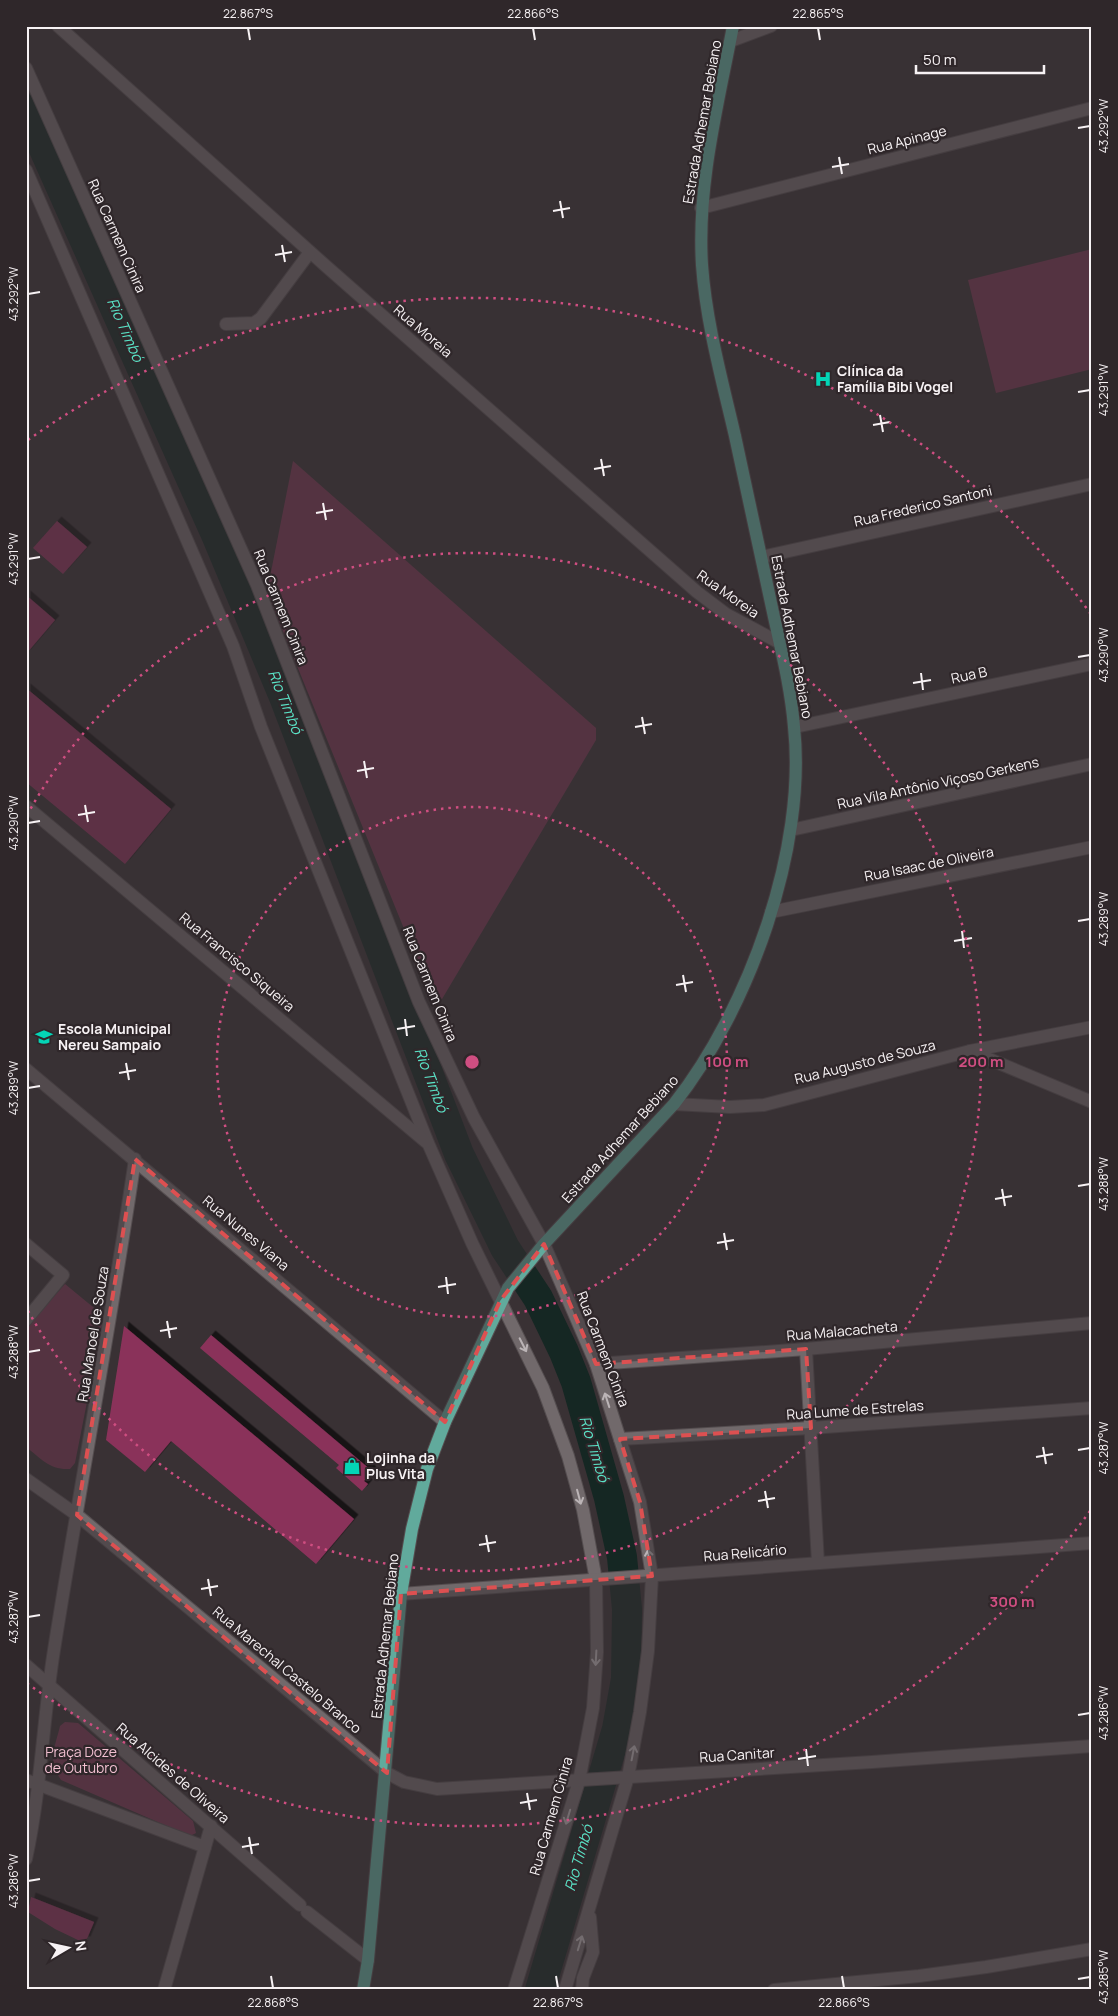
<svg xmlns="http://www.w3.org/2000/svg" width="1118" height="2016" font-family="Manrope,sans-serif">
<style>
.green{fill:#763751}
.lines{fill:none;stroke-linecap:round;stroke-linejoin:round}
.river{stroke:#152723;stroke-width:30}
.building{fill:#8a335a;filter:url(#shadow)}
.minor-casing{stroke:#544d4f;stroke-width:14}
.major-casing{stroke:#544d4f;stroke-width:14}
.minor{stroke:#71696b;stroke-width:12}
.major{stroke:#61aa9c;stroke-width:12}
.oneway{stroke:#bbb4b6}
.marked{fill:none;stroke:#dd5051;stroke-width:4;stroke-dasharray:10 6;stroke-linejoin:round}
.ticks{fill:none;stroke:#f7f2f4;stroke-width:2}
.ring{fill:none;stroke:#cf4e81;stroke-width:2.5;stroke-dasharray:2.5 5}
.labels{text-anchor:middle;stroke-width:4.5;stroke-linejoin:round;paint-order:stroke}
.street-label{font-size:14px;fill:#f7f2f4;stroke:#2f272a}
.poi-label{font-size:14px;font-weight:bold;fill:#f7f2f4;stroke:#2f272a;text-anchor:start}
.park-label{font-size:14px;fill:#f1bfd0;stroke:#2f272a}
.water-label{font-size:15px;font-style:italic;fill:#5ae2c6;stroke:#2f272a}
.centre{fill:#cf4e81;stroke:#2f272a;stroke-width:2.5}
.ring-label{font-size:15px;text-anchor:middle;font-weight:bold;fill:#cf4e81;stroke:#2f272a;stroke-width:4.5;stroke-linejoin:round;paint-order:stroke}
.neatline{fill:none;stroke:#f7f2f4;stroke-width:2}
.ticks-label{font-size:12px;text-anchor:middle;fill:#f7f2f4}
</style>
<defs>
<filter id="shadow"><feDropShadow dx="4.5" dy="-4.5" stdDeviation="0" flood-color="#0009"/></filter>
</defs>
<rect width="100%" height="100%" fill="#393134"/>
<!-- green -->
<g class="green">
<polygon points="1092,249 1092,369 996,393 968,280"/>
<polygon points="293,461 596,728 596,740 442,999 431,995 267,592"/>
<path d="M 65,1284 L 99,1312 L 102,1325 L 75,1463 L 70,1469 C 49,1470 42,1459 26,1447 L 26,1329 Z"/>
<path d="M 65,1722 L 78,1723 L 193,1821 L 196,1833 L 190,1836 L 61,1780 C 47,1759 55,1748 60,1726 Z"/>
</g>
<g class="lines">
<!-- river -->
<polyline class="river" points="26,109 217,537 284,697 459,1154 505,1248 538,1298 564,1352 576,1382 609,1498 622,1557 627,1609 626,1679 617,1729 540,1990"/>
</g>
<!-- building -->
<g class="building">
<polygon points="57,521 87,547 63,574 33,548"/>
<polygon points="26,595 55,620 26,654"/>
<polygon points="26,688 171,809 125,864 26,782"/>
<polygon points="124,1326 354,1519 316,1564 171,1441 145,1472 106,1440"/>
<polygon points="211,1335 372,1471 364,1481 368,1484 362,1491 336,1468 339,1465 200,1348"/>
<polygon points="31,1897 94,1922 86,1941 78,1940 55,1929 28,1912"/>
</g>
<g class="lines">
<!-- minor casing -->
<g class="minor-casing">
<g id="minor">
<polyline points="58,26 327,267 697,592 726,614 780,643"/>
<polyline points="731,41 771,26"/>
<polyline points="26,68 257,585 419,1002 474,1118 544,1244 596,1364 640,1502 652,1576 648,1651 640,1712 628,1777 565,1990"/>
<polyline points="26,170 233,646 261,727 428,1143 472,1243 543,1388 568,1456 583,1510 596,1580 597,1652 593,1708 579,1781 514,1990"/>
<polyline points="701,208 1092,108"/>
<polyline points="226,324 254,323 261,318 310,252"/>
<polyline points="762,557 1092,484"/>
<polyline points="795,727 1092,664"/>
<polyline points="26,806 426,1142"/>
<polyline points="791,830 1092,764"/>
<polyline points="771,912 1092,847"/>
<polyline points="970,1051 1092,1102"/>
<polyline points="26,1069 445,1422"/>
<polyline points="674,1104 730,1107 764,1105 970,1051 1092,1027"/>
<polyline points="26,1244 63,1275 26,1320"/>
<polyline points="806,1349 818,1563"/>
<polyline points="596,1364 806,1349 1092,1323"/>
<polyline points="620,1439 811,1428 1092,1408"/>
<polyline points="26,1479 77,1515 387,1773 404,1782 437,1789 872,1762 1092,1746"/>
<polyline points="401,1594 1092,1543"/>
<polyline points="26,1665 300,1905"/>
<polyline points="26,1780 205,1847"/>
<path d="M 26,1859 C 41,1790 43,1719 54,1650 C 80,1486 111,1323 135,1159"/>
<polyline points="307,1912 368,1960"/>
<polyline points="164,1990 211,1826"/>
<polyline points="582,1990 583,1978 593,1952 590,1917"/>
<polyline points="774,1990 919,1976 986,1967 1092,1949"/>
</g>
</g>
<!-- major casing -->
<g class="major-casing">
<path id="major" d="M 363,1990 L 368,1960 L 401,1594 L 412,1529 L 427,1469 L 445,1422 L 508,1288 L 544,1244 L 674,1104 C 749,1009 807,848 794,727 C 791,690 782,653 774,617 C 761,556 748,496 735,436 C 722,380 706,322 702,265 C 697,184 718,105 733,26"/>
</g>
<!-- minor -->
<use href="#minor" class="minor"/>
<!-- major -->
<use href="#major" class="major"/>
</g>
<!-- one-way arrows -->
<defs><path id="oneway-shaft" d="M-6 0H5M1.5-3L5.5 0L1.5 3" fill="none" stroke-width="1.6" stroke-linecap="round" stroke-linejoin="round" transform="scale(1.25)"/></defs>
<g class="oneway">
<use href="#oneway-shaft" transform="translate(523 1345) rotate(63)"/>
<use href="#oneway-shaft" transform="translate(607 1400) rotate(-108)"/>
<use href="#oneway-shaft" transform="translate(579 1497) rotate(75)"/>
<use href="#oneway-shaft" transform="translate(649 1557) rotate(-99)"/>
<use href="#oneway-shaft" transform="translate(596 1658) rotate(93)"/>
<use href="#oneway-shaft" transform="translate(633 1753) rotate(-79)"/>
<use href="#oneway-shaft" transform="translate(568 1817) rotate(107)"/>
<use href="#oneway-shaft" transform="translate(580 1943) rotate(-73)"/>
</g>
<!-- marked area -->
<path d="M0 0H1118V2016H0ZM 135,1159 L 445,1422 L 500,1301 L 544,1244 L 596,1364 L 806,1349 L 811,1428 L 620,1439 L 640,1502 L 652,1576 L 401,1594 L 387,1773 L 77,1515 Z" fill="#393134" fill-opacity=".55" fill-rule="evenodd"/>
<path class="marked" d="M 135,1159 L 445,1422 L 500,1301 L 544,1244 L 596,1364 L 806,1349 L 811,1428 L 620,1439 L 640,1502 L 652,1576 L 401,1594 L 387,1773 L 77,1515 Z"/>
<!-- ticks -->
<path class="ticks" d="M 248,28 L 250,40M 533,28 L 535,40M 818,28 L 820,40M 1078,128 L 1090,126M 839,157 L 842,174M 832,167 L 849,164M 560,201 L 563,218M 553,211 L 570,208M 282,245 L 285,262M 275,255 L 292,252M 28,294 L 40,292M 1078,392 L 1090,390M 880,415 L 883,432M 873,425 L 890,422M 601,459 L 604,476M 594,469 L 611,466M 323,503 L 326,520M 316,513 L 333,510M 28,559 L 40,557M 1078,657 L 1090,655M 921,673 L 923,690M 913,683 L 931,680M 642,717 L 645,734M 635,727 L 652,724M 364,761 L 367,778M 357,771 L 374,768M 85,805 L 88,822M 78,815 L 95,812M 28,823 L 40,821M 1078,921 L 1090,919M 962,931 L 964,948M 954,941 L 972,938M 683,975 L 686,992M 676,985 L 693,982M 405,1019 L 407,1036M 397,1029 L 415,1026M 126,1063 L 129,1080M 119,1073 L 136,1070M 28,1088 L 40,1086M 1078,1186 L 1090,1184M 1002,1189 L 1005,1206M 995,1199 L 1012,1196M 724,1233 L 727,1250M 717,1243 L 734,1240M 446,1277 L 448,1294M 438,1287 L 456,1284M 167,1321 L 170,1338M 160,1331 L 177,1328M 28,1352 L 40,1350M 1043,1447 L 1046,1464M 1078,1450 L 1090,1448M 1036,1457 L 1053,1454M 765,1491 L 768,1508M 758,1501 L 775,1498M 486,1535 L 489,1552M 479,1545 L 496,1542M 208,1579 L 211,1596M 201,1589 L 218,1586M 28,1617 L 40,1615M 1078,1715 L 1090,1713M 806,1749 L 808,1766M 798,1759 L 816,1756M 527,1793 L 530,1810M 520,1803 L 537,1800M 249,1837 L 252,1854M 242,1847 L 259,1844M 28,1881 L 40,1879M 271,1976 L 273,1988M 556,1976 L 558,1988M 842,1976 L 844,1988M 1078,1979 L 1090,1977"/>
<!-- distance rings -->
<g class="ring">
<circle cx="472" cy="1062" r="255"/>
<path d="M27 815A509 509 0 1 1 27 1309"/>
<path d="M1090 1511A764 764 0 0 1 28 1684M28 440A764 764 0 0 1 1090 613"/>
</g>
<!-- icons -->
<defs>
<g id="hospital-bare" transform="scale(1.35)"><path d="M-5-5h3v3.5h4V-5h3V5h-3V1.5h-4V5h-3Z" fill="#04d5b6" stroke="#2f272a" stroke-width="2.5" paint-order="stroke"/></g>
<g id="school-bare" transform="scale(1.35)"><path d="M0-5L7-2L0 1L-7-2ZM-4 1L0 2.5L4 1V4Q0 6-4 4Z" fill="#04d5b6" stroke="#2f272a" stroke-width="2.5" paint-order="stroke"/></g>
<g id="shop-bare" transform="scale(1.35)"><path d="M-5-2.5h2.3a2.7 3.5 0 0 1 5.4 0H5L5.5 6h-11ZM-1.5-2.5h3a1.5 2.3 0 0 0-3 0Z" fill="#04d5b6" stroke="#2f272a" stroke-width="2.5" paint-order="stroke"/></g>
</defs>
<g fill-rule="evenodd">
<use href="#hospital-bare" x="823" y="379"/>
<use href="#school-bare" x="44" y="1037"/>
<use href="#shop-bare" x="352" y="1466"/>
</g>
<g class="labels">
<!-- street labels -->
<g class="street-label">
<text transform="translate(702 122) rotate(-80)" y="5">Estrada Adhemar Bebiano</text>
<text transform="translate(907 140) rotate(-14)" y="5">Rua Apinage</text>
<text transform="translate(117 236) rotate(66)" y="5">Rua Carmem Cinira</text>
<text transform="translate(423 331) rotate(41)" y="5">Rua Moreia</text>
<text transform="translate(923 506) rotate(-13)" y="5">Rua Frederico Santoni</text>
<text transform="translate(728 594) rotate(35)" y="5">Rua Moreia</text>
<text transform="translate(281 607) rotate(68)" y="5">Rua Carmem Cinira</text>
<text transform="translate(792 637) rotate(79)" y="5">Estrada Adhemar Bebiano</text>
<text transform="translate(969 675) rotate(-12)" y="5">Rua B</text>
<text transform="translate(938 783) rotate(-12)" y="5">Rua Vila Antônio Viçoso Gerkens</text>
<text transform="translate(929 864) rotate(-11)" y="5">Rua Isaac de Oliveira</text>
<text transform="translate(237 962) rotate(40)" y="5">Rua Francisco Siqueira</text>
<text transform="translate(430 984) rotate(68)" y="5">Rua Carmem Cinira</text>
<text transform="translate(865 1062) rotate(-14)" y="5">Rua Augusto de Souza</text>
<text transform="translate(620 1139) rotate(-48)" y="5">Estrada Adhemar Bebiano</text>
<text transform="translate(246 1233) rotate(40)" y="5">Rua Nunes Viana</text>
<text transform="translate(842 1331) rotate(-5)" y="5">Rua Malacacheta</text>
<text transform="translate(93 1334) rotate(-81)" y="5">Rua Manoel de Souza</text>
<text transform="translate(603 1349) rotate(69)" y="5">Rua Carmem Cinira</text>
<text transform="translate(855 1410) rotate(-4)" y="5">Rua Lume de Estrelas</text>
<text transform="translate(745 1553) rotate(-5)" y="5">Rua Relicário</text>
<text transform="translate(385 1636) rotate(-84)" y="5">Estrada Adhemar Bebiano</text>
<text transform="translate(287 1670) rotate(40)" y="5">Rua Marechal Castelo Branco</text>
<text transform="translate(737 1755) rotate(-4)" y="5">Rua Canitar</text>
<text transform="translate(173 1773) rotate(41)" y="5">Rua Alcides de Oliveira</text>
<text transform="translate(551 1816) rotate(-74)" y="5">Rua Carmem Cinira</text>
</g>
<!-- poi labels -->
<g class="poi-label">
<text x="837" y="376">Clínica da<tspan x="837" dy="16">Família Bibi Vogel</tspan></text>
<text x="58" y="1034">Escola Municipal<tspan x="58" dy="16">Nereu Sampaio</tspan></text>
<text x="366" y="1463">Lojinha da<tspan x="366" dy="16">Plus Vita</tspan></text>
</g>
<!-- park labels -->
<g class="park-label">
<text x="81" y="1757">Praça Doze<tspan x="81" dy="16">de Outubro</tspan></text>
</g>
<!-- water labels -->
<g class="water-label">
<text transform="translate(125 330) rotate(66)" y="5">Rio Timbó</text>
<text transform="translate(285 702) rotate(68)" y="5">Rio Timbó</text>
<text transform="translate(431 1080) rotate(69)" y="5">Rio Timbó</text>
<text transform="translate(594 1449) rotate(73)" y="5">Rio Timbó</text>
<text transform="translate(579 1858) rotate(-74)" y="5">Rio Timbó</text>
</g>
</g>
<circle cx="472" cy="1062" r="8" class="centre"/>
<g class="ring-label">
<text x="727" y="1067">100 m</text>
<text x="981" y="1067">200 m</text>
<text x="1012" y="1607">300 m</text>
</g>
<!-- border -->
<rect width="1118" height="2016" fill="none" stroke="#2f272a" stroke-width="55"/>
<!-- north arrow -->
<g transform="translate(68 1948) rotate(81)" stroke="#2f272a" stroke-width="4" paint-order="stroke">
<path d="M0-4L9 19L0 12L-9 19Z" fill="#f7f2f4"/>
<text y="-8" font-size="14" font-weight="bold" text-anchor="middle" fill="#f7f2f4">N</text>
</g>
<!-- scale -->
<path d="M916 65v8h128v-8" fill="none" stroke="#f7f2f4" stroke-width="2.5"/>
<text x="923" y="65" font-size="15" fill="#f7f2f4" stroke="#2f272a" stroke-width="4" paint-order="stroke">50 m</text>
<rect x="28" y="28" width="1062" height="1960" class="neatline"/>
<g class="ticks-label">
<text x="248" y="18">22.867°S</text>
<text x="533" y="18">22.866°S</text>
<text x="818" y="18">22.865°S</text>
<text transform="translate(1104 126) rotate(-90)" y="4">43.292°W</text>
<text transform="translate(14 294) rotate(-90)" y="4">43.292°W</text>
<text transform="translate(1104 390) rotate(-90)" y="4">43.291°W</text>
<text transform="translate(14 559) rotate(-90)" y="4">43.291°W</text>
<text transform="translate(1104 655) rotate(-90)" y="4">43.290°W</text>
<text transform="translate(14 823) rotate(-90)" y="4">43.290°W</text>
<text transform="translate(1104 919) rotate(-90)" y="4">43.289°W</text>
<text transform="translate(14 1088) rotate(-90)" y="4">43.289°W</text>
<text transform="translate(1104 1184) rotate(-90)" y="4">43.288°W</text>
<text transform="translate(14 1352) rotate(-90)" y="4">43.288°W</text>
<text transform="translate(1104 1448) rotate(-90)" y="4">43.287°W</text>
<text transform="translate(14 1617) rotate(-90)" y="4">43.287°W</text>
<text transform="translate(1104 1713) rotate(-90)" y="4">43.286°W</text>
<text transform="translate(14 1881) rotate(-90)" y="4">43.286°W</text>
<text transform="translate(1104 1977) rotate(-90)" y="4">43.285°W</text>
<text x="273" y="2007">22.868°S</text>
<text x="558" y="2007">22.867°S</text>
<text x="844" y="2007">22.866°S</text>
</g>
</svg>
